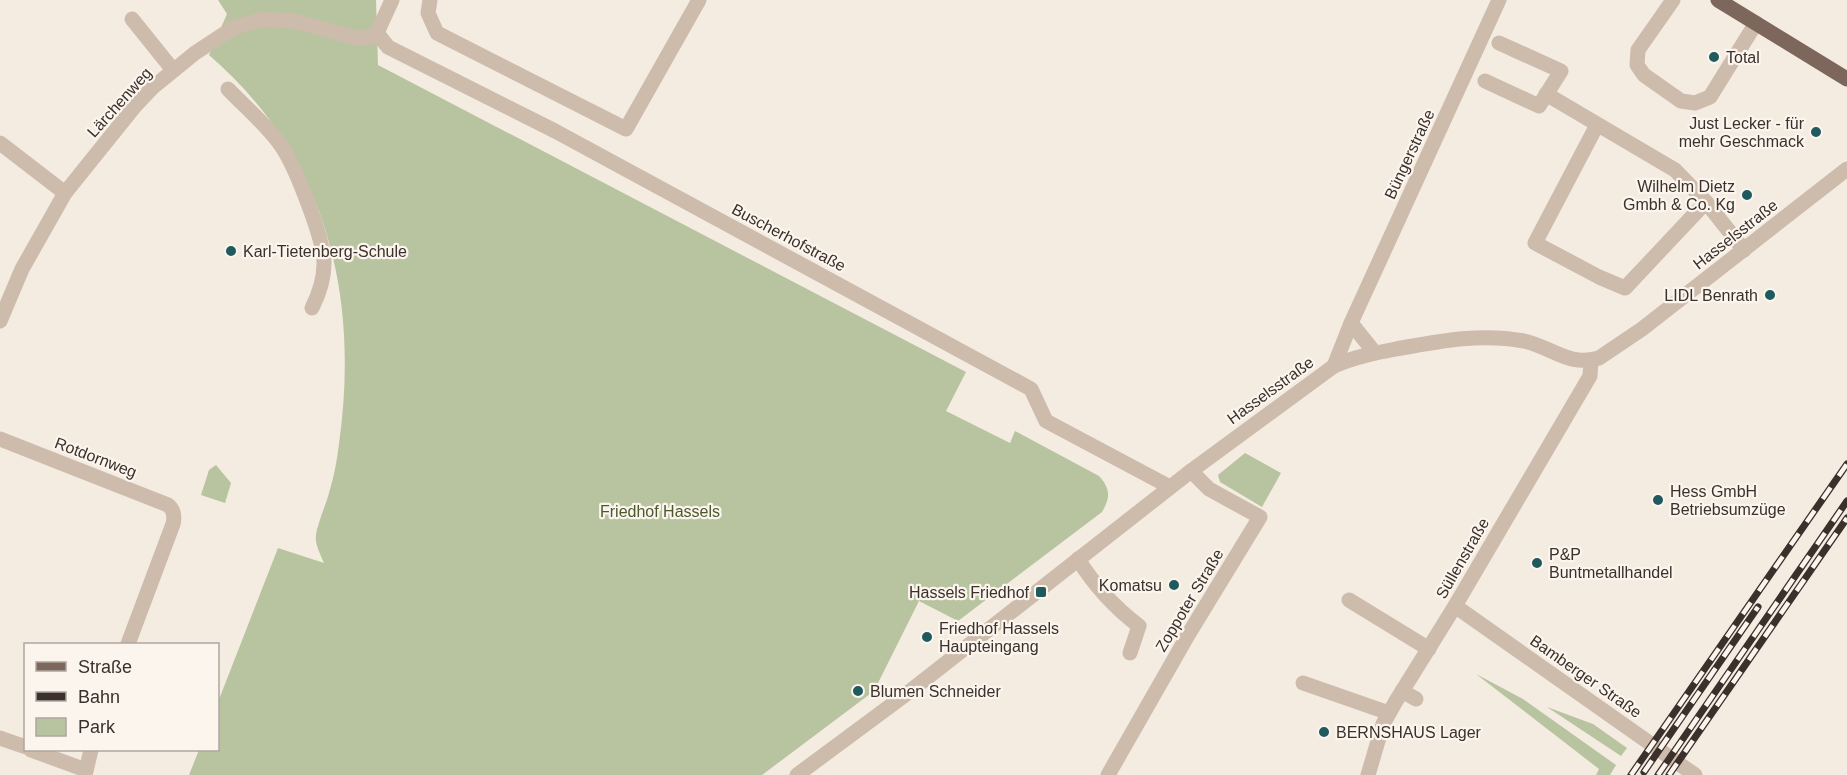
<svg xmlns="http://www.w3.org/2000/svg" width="1847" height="775" font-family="Helvetica,sans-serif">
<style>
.green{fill:#b8c4a0}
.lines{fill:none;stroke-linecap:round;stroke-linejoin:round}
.minor{stroke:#cdbbac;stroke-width:15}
.major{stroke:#7d675c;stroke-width:15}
.rail-casing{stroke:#3b302b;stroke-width:7}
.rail{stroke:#fbf5ee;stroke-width:4.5;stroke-dasharray:14;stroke-linecap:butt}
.poi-dot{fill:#1f5a5e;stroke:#fbf5ee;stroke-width:2}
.labels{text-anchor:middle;stroke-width:4.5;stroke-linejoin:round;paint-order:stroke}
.poi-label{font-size:16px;fill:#3b302b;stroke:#fbf5ee;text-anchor:start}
.street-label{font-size:16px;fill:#3b302b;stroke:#fbf5ee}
.park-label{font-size:16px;fill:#4a5a2e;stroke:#fbf5ee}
</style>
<rect width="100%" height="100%" fill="#f4ebe1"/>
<!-- green -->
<g class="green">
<path d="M 218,0 L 376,0 L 378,65 L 966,372 L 946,411 L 1010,443 L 1015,431 L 1099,476 C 1110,488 1111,497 1102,512 L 958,621 L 919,601 L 874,691 L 762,775 L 189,775 L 199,750 L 218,750 L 218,702 L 278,548 L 324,563 C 321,556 317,548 316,541 C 314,531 326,505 329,493 C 334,477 337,460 339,444 C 360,294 326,156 209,55 L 227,14 Z"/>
<polygon points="1245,453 1281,473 1262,507 1220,482 1218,475"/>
<polygon points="216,465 231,483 225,503 201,495 209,470"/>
<polygon points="1476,674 1523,699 1616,765 1610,775 1596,775 1599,769"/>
<polygon points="1547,707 1593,724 1627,748 1621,756"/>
</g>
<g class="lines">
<!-- minor -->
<g class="minor">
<polyline points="430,0 428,13 437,33 626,129 699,0"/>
<polyline points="1673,0 1638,50 1637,65 1644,75 1681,101 1695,103 1710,97 1756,23"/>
<polyline points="132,19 173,70"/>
<polyline points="377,33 388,47 555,131 1031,389 1046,421 1170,487"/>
<polyline points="377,33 392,0"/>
<polyline points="1485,81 1539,106 1561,71 1499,43"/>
<path d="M 228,89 C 246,108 267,125 282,147 C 295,166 325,241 324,264 C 324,280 319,294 312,308"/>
<polyline points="1546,94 1675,170 1706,202 1744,250"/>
<polyline points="1597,125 1535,243 1599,277 1625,288 1706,202"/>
<polyline points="0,143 65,193"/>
<polyline points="0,321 22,269 65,193 135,106 152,88 195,53 233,28 263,19 294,21 357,38 372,37 377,33"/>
<polyline points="1351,323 1375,353"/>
<polyline points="1334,366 1351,323 1499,0"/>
<path d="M 0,439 L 168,505 C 174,510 175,516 173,524 L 128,644"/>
<path d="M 1078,559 C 1094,585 1114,607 1139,626 L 1130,653"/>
<polyline points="1349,600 1429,649"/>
<polyline points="1455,606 1695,775"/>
<polyline points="1303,683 1389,713"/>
<polyline points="1402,691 1416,699"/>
<polyline points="0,738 26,747"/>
<polyline points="31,750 86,770"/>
<polyline points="85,775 91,750"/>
<path d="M 797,775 L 909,692 L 1191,471 L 1334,366 C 1354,357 1375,353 1396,349 C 1440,341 1480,333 1524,341 C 1552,347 1568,367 1599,358 L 1642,329 L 1847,169"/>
<polyline points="1108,775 1188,635 1260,517 1209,489 1191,471"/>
<polyline points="1368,775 1383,724 1396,701 1455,606 1590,376 1591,360"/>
</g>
<!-- major -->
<polyline class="major" points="1718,0 1847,79"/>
<!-- rail casing -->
<g class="rail-casing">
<g id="rail">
<polyline points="1644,772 1758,607"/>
<polyline points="1631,775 1847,464"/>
<polyline points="1658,775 1847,501"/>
<polyline points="1669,775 1847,518"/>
</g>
</g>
<!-- rail -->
<use href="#rail" class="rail"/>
</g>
<!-- markers -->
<g class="poi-dot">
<circle cx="1714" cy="57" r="6"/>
<circle cx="1816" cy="132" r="6"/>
<circle cx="1747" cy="195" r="6"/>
<circle cx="231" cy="251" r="6"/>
<circle cx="1770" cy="295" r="6"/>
<circle cx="1658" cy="500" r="6"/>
<circle cx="1537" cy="563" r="6"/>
<circle cx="1174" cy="585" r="6"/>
<rect x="1035" y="586" width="12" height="12" rx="3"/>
<circle cx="927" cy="637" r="6"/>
<circle cx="858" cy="691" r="6"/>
<circle cx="1324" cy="732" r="6"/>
</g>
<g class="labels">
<!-- poi labels -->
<g class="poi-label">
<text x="1726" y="63">Total</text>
<text x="1804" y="129" text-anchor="end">Just Lecker - für<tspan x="1804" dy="18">mehr Geschmack</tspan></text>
<text x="1735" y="192" text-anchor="end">Wilhelm Dietz<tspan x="1735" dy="18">Gmbh &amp; Co. Kg</tspan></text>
<text x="243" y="257">Karl-Tietenberg-Schule</text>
<text x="1758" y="301" text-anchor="end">LIDL Benrath</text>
<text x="1670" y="497">Hess GmbH<tspan x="1670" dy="18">Betriebsumzüge</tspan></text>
<text x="1549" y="560">P&amp;P<tspan x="1549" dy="18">Buntmetallhandel</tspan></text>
<text x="1162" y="591" text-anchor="end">Komatsu</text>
<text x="1029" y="598" text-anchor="end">Hassels Friedhof</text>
<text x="939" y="634">Friedhof Hassels<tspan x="939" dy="18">Haupteingang</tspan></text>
<text x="870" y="697">Blumen Schneider</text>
<text x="1336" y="738">BERNSHAUS Lager</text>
</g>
<!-- street labels -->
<g class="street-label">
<text transform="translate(119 102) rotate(-48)" y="6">Lärchenweg</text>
<text transform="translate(1409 154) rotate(-65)" y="6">Büngerstraße</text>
<text transform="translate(1735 234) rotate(-38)" y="6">Hasselsstraße</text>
<text transform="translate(789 237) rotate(28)" y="6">Buscherhofstraße</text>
<text transform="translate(1270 390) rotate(-36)" y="6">Hasselsstraße</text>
<text transform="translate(96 457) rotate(21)" y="6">Rotdornweg</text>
<text transform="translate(1462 558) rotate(-60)" y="6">Süllenstraße</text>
<text transform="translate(1189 600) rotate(-59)" y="6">Zoppoter Straße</text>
<text transform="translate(1586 676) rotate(35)" y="6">Bamberger Straße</text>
</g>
<!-- park labels -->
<g class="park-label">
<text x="660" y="517">Friedhof Hassels</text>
</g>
</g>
<!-- legend -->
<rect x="24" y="643" width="195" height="108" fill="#fbf5ee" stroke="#aea6a0" stroke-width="1.5"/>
<rect x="36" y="662" width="30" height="9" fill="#7d675c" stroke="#aea6a0" stroke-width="1.5"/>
<text x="78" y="673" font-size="18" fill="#3b302b">Straße</text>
<rect x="36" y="692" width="30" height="9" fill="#3b302b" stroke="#aea6a0" stroke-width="1.5"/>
<text x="78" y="703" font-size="18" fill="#3b302b">Bahn</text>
<rect x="36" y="718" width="30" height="18" fill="#b8c4a0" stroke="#aea6a0" stroke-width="1.5"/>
<text x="78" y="733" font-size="18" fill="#3b302b">Park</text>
</svg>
